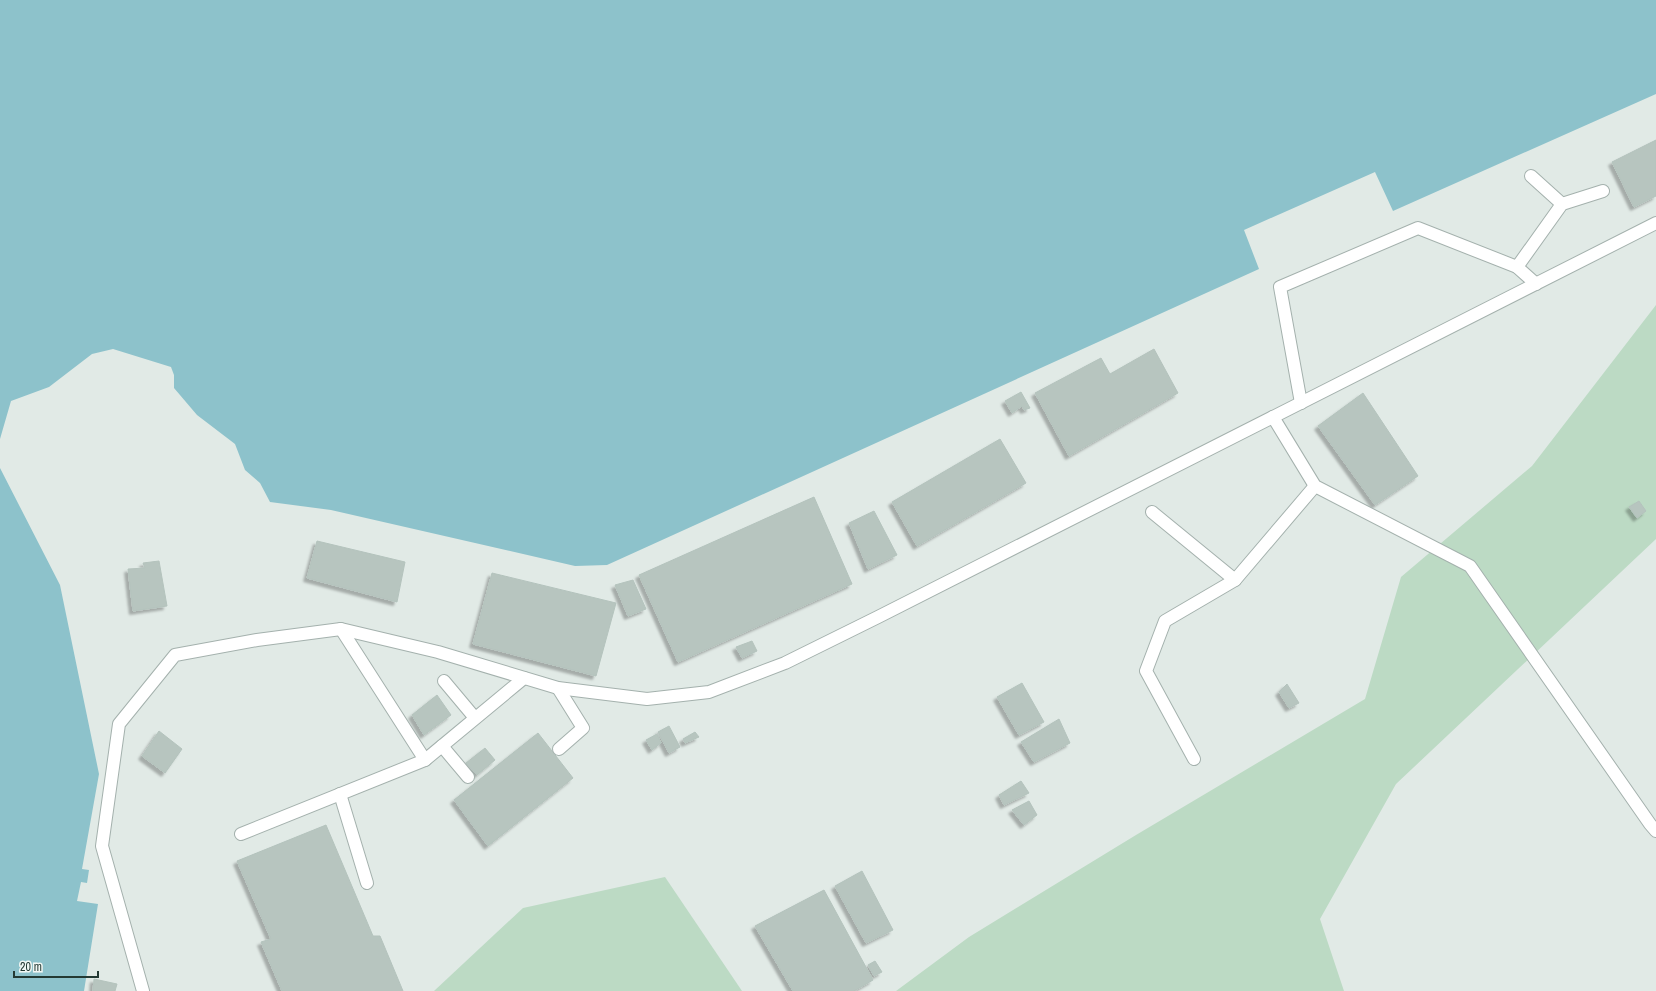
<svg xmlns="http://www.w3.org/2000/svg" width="1656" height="991" font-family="'Archivo Narrow',sans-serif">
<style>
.green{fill:#bcdac4}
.water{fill:#8dc2cb}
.building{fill:#b7c5bf;stroke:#b4c3bd;filter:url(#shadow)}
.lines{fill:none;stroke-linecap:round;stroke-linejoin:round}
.minor-casing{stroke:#a4b1ad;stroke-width:14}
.minor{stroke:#fff;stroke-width:12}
</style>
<defs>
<filter id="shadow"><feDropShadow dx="-3.5" dy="3.5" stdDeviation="1" flood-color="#0004"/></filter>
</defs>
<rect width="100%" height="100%" fill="#e1eae6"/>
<!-- green -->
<g class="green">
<polygon points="1656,305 1656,539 1396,784 1320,919 1344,991 896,991 969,937 1136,835 1365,699 1401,577 1532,466"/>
<polygon points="665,877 742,991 434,991 523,908"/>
</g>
<!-- water -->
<g class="water">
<polygon points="0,0 1656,0 1656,94 1393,211 1375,172 1244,230 1259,269 607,565 575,566 331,510 270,502 260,483 245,470 235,444 197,415 174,388 174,375 171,367 113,349 92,354 49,387 11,401 0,439"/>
<polygon points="0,468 60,585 99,774 82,869 89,870 87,883 81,882 77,901 98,904 84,991 0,991"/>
</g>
<!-- building -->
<g class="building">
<polygon points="1656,140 1656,196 1634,207 1612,162"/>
<polygon points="1154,349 1178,393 1069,456 1035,393 1101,358 1110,374"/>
<polygon points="1021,392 1030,408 1024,410 1022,406 1012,413 1005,401"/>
<polygon points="1363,393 1418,476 1375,505 1318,426"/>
<polygon points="1000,439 1026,483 917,546 892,502"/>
<polygon points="814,497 852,584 678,662 639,575"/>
<polygon points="1639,501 1646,511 1637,518 1629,507"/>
<polygon points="874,511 897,555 868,569 849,523"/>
<polygon points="317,541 405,562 397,602 307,578"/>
<polygon points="159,561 167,606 133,611 128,569 145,568 143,563"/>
<polygon points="492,573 616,603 596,676 473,644"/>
<polygon points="633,580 646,609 628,616 615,585"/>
<polygon points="752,641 757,651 742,658 736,647"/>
<polygon points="1022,683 1044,722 1019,735 997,697"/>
<polygon points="1287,684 1299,703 1289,708 1279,692"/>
<polygon points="437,695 451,715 424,735 412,715"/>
<polygon points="1059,719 1070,743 1034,762 1021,742"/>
<polygon points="669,726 680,747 669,753 658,732"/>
<polygon points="159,731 182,749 165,773 142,756"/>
<polygon points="695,732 699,737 685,743 683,739"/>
<polygon points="538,733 573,778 488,846 454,800"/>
<polygon points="657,734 661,743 652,750 646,740"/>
<polygon points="485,748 495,760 477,775 466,763"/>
<polygon points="1021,781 1029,793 1004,805 999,795"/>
<polygon points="1029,801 1037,815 1024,825 1012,810"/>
<polygon points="326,825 373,936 380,936 403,991 282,991 261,942 271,939 237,861"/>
<polygon points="862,871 893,930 866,943 835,886"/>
<polygon points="824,890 873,980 854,991 793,991 755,926"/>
<polygon points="875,961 882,972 874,976 868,965"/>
<polygon points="94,979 117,984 115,991 93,991"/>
</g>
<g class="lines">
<!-- minor casing -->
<g class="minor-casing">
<g id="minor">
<polyline points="1531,176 1562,204"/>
<polyline points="1517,267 1562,204 1603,191"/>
<polyline points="1301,403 1280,287 1418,228 1517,267 1536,284"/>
<polyline points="1273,417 1315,486 1470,566 1650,824 1656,831"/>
<polyline points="1152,512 1235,580"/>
<polyline points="341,629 425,760"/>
<polyline points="444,681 475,718"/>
<polyline points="558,688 583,728 559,749"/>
<polyline points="442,746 468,777"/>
<polyline points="1194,759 1146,671 1165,621 1235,580 1315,486"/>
<polyline points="340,794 367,883"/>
<polyline points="241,834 425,760 524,678"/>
<polyline points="143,991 102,846 119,724 175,655 257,640 341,629 438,652 558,688 647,699 709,692 785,663 878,617 1656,223"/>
</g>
</g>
<!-- minor -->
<use href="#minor" class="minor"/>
</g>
<!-- scale -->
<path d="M14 971v6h84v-6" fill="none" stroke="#233933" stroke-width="2"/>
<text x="20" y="971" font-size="12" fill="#233933" stroke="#f1f7f4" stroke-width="3" paint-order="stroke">20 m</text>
</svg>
